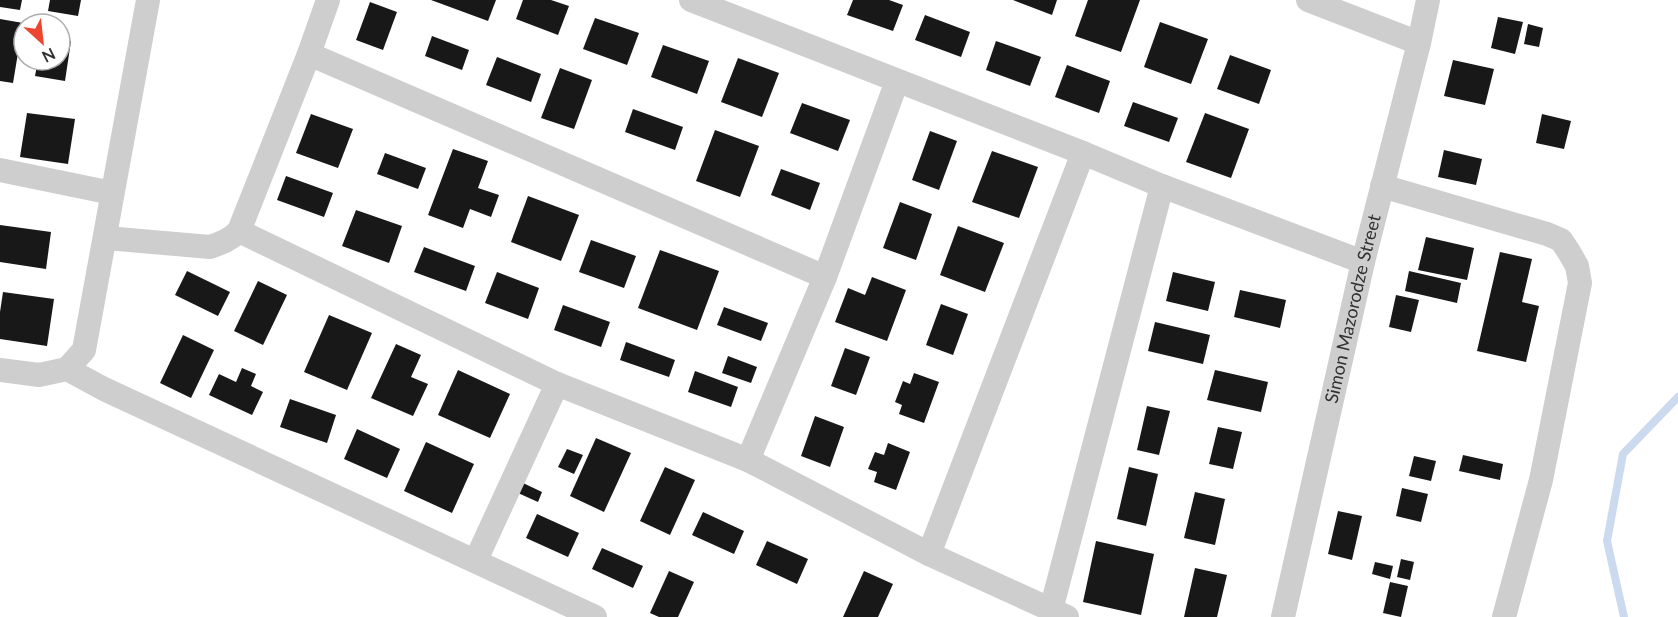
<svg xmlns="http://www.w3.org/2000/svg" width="1678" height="617" font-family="Lato,sans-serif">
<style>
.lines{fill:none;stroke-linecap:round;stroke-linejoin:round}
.stream{stroke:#cbdaee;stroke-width:8}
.building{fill:#181818}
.minor{stroke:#cecece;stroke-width:24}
.labels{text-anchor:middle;stroke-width:6;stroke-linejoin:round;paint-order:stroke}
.street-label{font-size:18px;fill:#313131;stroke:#fff}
</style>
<rect width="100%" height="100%" fill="#fff"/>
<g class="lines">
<!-- stream -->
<polyline class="stream" points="1624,617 1607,541 1623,454 1678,397"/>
</g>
<!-- building -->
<g class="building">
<polygon points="0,0 22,0 20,10 0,7"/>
<polygon points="50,0 81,0 78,16 48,11"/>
<polygon points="431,0 496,0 488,21"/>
<polygon points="523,0 551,0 569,6 558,35 516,19"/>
<polygon points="853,0 889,0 903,5 893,31 847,15"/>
<polygon points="1013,0 1057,0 1052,15"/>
<polygon points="1088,0 1140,0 1121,52 1075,36"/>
<polygon points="370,2 397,12 383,50 356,40"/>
<polygon points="925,15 970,32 961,57 915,40"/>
<polygon points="1498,17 1523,22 1515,54 1491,48"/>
<polygon points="595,18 639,33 627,65 583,49"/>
<polygon points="0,19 23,23 13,83 0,81"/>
<polygon points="1160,22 1208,39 1191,84 1144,67"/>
<polygon points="1528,24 1543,28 1539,47 1524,44"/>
<polygon points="432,36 469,50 462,70 425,56"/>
<polygon points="60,39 71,41 65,81 35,76 38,60 60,60"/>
<polygon points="996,41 1041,57 1030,86 986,70"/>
<polygon points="663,45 709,61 697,94 651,77"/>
<polygon points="1230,55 1271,70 1259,104 1217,89"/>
<polygon points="497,57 541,74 531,102 486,85"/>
<polygon points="738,58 779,73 762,117 721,102"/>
<polygon points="1453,60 1494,69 1485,105 1444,96"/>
<polygon points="1067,65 1110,81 1099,113 1055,97"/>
<polygon points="560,68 592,80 574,129 541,118"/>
<polygon points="1133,102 1178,118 1169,142 1124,126"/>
<polygon points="802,103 850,120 838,151 790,133"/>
<polygon points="633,109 683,127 675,150 625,132"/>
<polygon points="27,113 75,119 68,164 20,157"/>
<polygon points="1205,113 1249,129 1231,178 1186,162"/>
<polygon points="311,114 353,129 338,168 296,153"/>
<polygon points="1542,114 1571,121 1564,149 1536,143"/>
<polygon points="715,130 759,146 740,197 696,181"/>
<polygon points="930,131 957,141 939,190 912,180"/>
<polygon points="453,149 488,161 478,188 499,195 491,217 470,209 463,228 428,215"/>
<polygon points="1444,150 1482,159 1476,185 1438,177"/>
<polygon points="992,151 1038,167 1019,218 972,202"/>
<polygon points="385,153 426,168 418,189 377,174"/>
<polygon points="781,169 820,183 810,210 771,195"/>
<polygon points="286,176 333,193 324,217 277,200"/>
<polygon points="528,196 579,215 561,261 511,242"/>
<polygon points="900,202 932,214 916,260 883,248"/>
<polygon points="356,210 402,226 389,263 342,246"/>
<polygon points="0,225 51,232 46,269 0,262"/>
<polygon points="958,226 1004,243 985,292 940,275"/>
<polygon points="1426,237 1474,248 1467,280 1418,270"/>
<polygon points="591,240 636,256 624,288 579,272"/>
<polygon points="424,247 475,266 466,291 414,272"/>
<polygon points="660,250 719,271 697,330 638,308"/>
<polygon points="1500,252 1532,259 1522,302 1539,306 1526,362 1477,351"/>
<polygon points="187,271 230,292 218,316 175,295"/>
<polygon points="1409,271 1461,283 1457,303 1405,291"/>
<polygon points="497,272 539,288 528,319 485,303"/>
<polygon points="1173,272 1215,282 1208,311 1166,301"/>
<polygon points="872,277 906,290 887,341 835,322 848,288 865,295"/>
<polygon points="258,281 287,295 263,345 234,331"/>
<polygon points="1240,290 1286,300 1280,328 1234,317"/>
<polygon points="3,292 54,299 47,346 0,339 0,312"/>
<polygon points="1396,295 1419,300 1411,332 1389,327"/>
<polygon points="941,304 968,314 953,355 926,345"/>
<polygon points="563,305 610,322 601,347 554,330"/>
<polygon points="724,307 768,323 761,341 717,325"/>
<polygon points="329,315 372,333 347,390 304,372"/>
<polygon points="1155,322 1210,335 1203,364 1148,351"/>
<polygon points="183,335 214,350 191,398 160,383"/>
<polygon points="626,342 675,360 669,377 620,360"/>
<polygon points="396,344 421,355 411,377 428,384 413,416 371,398"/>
<polygon points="845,348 870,357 856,395 831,386"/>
<polygon points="728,356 757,367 751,383 722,373"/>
<polygon points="242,368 256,374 251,386 263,392 252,415 209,395 219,374 236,382"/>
<polygon points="458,370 510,394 490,438 438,415"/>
<polygon points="1215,370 1268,382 1261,412 1207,400"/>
<polygon points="695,371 738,387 731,407 688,392"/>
<polygon points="914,373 939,382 924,423 899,414 902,405 895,402 903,381 910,384"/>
<polygon points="290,399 336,415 327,443 280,427"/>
<polygon points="1147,406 1170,411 1159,455 1137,450"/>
<polygon points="815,416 844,427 830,467 801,456"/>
<polygon points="1218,427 1242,432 1233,469 1209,464"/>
<polygon points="357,429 400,449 387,478 344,459"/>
<polygon points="596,438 631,453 604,512 570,496"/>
<polygon points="426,442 474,464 452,513 404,491"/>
<polygon points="888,443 910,452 896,490 874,482 877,472 868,469 875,452 884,455"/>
<polygon points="567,449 583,455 574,474 558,467"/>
<polygon points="1463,455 1503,464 1500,480 1459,471"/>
<polygon points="1414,456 1436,461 1431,481 1409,476"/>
<polygon points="665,467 695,480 670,535 640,521"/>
<polygon points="1129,467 1158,474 1146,526 1117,519"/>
<polygon points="523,483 542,492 538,502 518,493"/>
<polygon points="1402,488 1428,494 1421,522 1396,516"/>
<polygon points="1195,492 1225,499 1215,545 1184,538"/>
<polygon points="1338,511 1362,516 1352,560 1328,554"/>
<polygon points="703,512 744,531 734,554 692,535"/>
<polygon points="537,514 579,533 568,557 526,538"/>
<polygon points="767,541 808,559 797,584 756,565"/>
<polygon points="1096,541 1154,554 1141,615 1083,602"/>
<polygon points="602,548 643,566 633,588 592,569"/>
<polygon points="1401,559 1414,562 1410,580 1397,577"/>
<polygon points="1375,562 1393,566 1390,579 1372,574"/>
<polygon points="1195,568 1227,575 1217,617 1184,617"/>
<polygon points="669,571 694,582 678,617 659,617 650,613"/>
<polygon points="864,571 893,584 878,617 843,617"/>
<polygon points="1390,582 1408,586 1401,617 1383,613"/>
</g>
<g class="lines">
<!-- minor -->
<g class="minor">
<polyline points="691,0 1083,153 1162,186 1363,262"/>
<polyline points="1308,0 1419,43"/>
<polyline points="309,54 825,277"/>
<polyline points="0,170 112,193"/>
<polyline points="1382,186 1547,234 1561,240 1569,252 1577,266 1580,283 1541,480 1504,617"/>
<polyline points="239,231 309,54 328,0"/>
<path d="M 106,238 L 210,247 C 221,243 230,240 239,231 L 557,384 L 748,460 L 929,554 L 1067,617"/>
<polyline points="67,369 104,389 595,617"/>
<polyline points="0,370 39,375 67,369 84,350 148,0"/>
<polyline points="748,460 825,277 897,81"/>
<polyline points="929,554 1083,153"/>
<polyline points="476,560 557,384"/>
<polyline points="1051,610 1162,186"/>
<path id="s1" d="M 1283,617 L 1363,262 L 1419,43 L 1428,0"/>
</g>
</g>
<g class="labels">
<!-- street labels -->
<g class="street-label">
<text dy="6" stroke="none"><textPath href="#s1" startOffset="316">Simon Mazorodze Street</textPath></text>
</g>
</g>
<!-- north arrow -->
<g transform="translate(42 42) rotate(153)"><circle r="28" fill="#ffffff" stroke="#adadad" stroke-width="1.5"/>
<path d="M0-4.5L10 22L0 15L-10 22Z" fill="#ec4530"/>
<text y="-9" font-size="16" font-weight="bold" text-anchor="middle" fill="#313131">N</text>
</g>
</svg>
